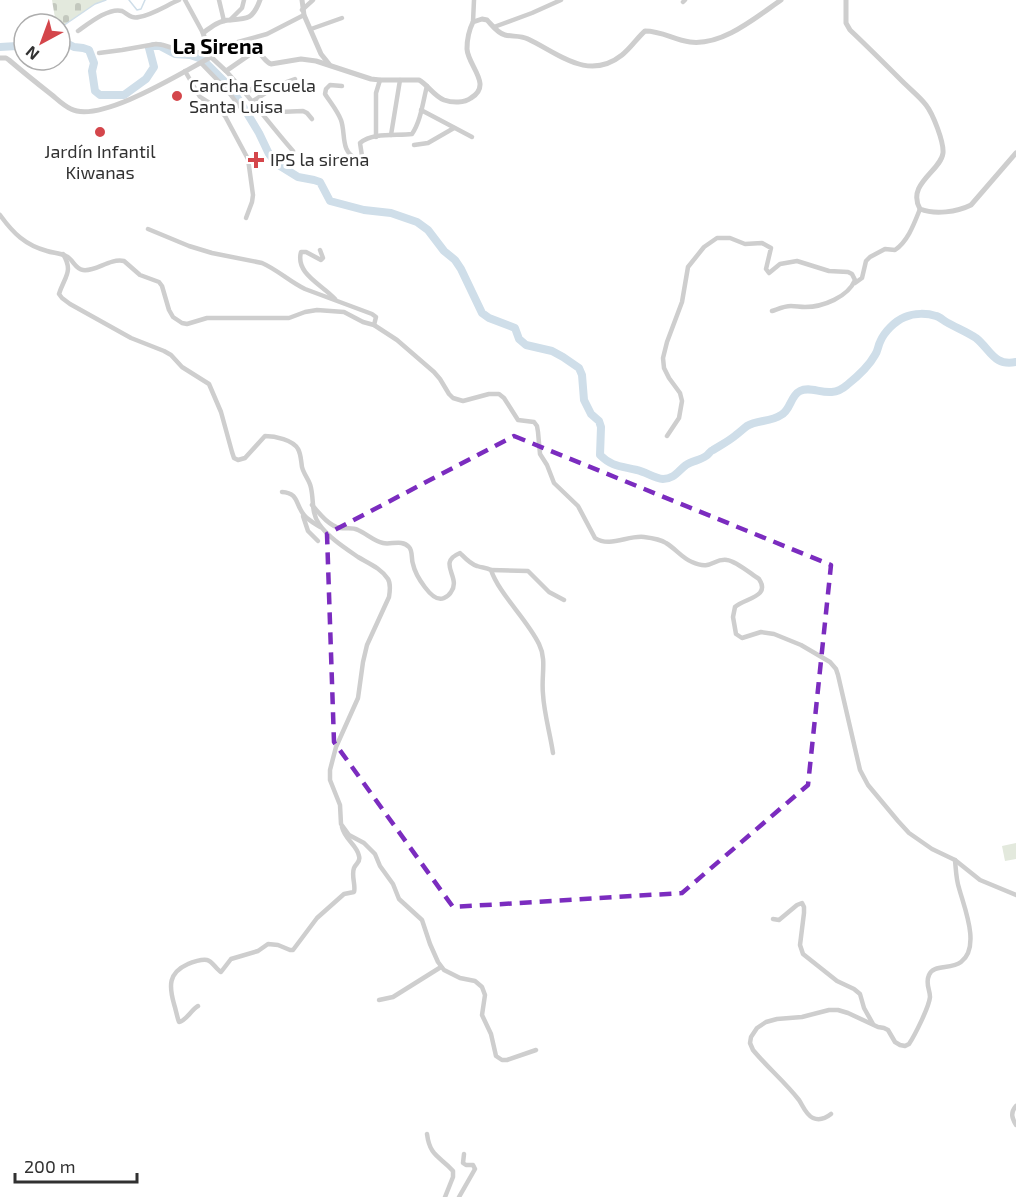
<svg xmlns="http://www.w3.org/2000/svg" width="1016" height="1197" font-family="'Exo 2',sans-serif">
<style>
.cemetery{fill:url(#cemetery-stones)}
.pitch{fill:#e3e9dd}
.lines{fill:none;stroke-linecap:round;stroke-linejoin:round}
.stream{stroke:#cfdee9;stroke-width:1.5}
.river{stroke:#cfdee9;stroke-width:8}
.minor{stroke:#cecece;stroke-width:4.5}
.tertiary{stroke:#cecece;stroke-width:5}
.marked{fill:none;stroke:#7b2cbf;stroke-width:4.5;stroke-dasharray:12 8;stroke-linejoin:round}
.poi-dot{fill:#d4464b;stroke:#fff;stroke-width:2}
.labels{text-anchor:middle;stroke-width:6;stroke-linejoin:round;paint-order:stroke}
.poi-label{font-size:18px;fill:#313131;stroke:#fff;text-anchor:start}
.quarter-label{font-size:21px;font-weight:bold;fill:#000;stroke:#fff}
</style>
<defs>
<pattern id="cemetery-stones" width="16" height="16" patternUnits="userSpaceOnUse" patternTransform="scale(1.5)"><rect width="16" height="16" fill="#e3e9dd"/><path d="M2 7V4a2 2 0 0 1 4 0v3zM10 15v-3a2 2 0 0 1 4 0v3z" fill="#c3c8be"/></pattern>
</defs>
<rect width="100%" height="100%" fill="#fff"/>
<!-- cemetery -->
<polygon class="cemetery" points="52,0 106,0 95,4 60,28 60,24 56,24"/>
<!-- pitch -->
<polygon class="pitch" points="1016,843 1016,859 1005,861 1002,846"/>
<g class="lines">
<!-- stream -->
<g class="stream">
<polyline points="129,0 137,10 141,9 145,0"/>
<polyline points="60,28 95,4 106,0"/>
</g>
<!-- river -->
<g class="river">
<path d="M 60,40 L 74,47 L 83,48 L 89,50 L 94,63 L 92,71 L 95,91 L 100,95 L 124,95 L 146,79 L 154,67 L 149,48 L 153,46 L 160,46 L 175,54 L 190,55 L 199,58 L 204,61 L 228,85 L 239,100 L 259,133 L 269,154 L 277,164 L 298,177 L 314,180 L 320,182 L 330,201 L 364,210 L 391,213 L 417,222 L 428,230 L 444,251 L 455,260 L 461,269 L 482,313 L 489,318 L 515,328 L 519,339 L 526,345 L 552,351 L 563,357 L 579,368 L 582,375 L 584,400 L 591,414 L 599,421 L 601,427 L 600,455 C 612,467 621,466 637,470 C 646,472 654,478 663,479 C 674,479 678,471 686,465 C 692,461 701,460 706,456 C 709,454 710,451 713,450 C 721,445 729,441 736,435 C 740,432 743,429 747,426 C 757,420 771,422 781,415 C 791,410 790,396 800,391 C 813,384 829,401 847,385 C 857,377 869,366 875,355 C 878,351 878,346 880,342 C 884,332 895,321 905,317 C 914,313 927,313 936,316 C 940,317 944,321 948,323 C 957,328 967,332 976,338 C 990,349 994,367 1016,362"/>
<polyline points="0,47 17,46 24,44"/>
</g>
<!-- minor -->
<g class="minor">
<polyline points="185,0 203,33"/>
<polyline points="219,0 224,21"/>
<polyline points="683,2 685,0"/>
<polyline points="302,10 313,0"/>
<polyline points="230,20 242,8 244,0"/>
<polyline points="473,22 474,0"/>
<polyline points="494,27 532,13 561,0"/>
<polyline points="311,29 342,18"/>
<path d="M 78,31 C 88,24 109,7 122,11 C 128,14 131,19 139,17 C 152,15 167,5 179,0"/>
<polyline points="99,53 122,50 156,44 163,45 182,51 208,53"/>
<polyline points="211,57 238,42 267,34 304,15"/>
<polyline points="201,63 227,90 240,107"/>
<polyline points="185,71 200,97 219,109 225,116 248,159 253,195 252,202 246,218"/>
<path d="M 226,71 C 250,97 270,125 293,151"/>
<path d="M 342,86 L 330,85 L 326,89 L 325,94 C 330,102 337,110 341,120 C 346,134 340,152 357,159 L 360,159 L 362,156 L 360,143 C 373,132 396,136 412,134 C 421,121 423,101 427,86"/>
<polyline points="246,93 261,82"/>
<polyline points="253,101 278,85 295,79"/>
<polyline points="259,109 279,112 303,111 307,113 312,119"/>
<polyline points="421,110 472,137"/>
<polyline points="391,135 400,80"/>
<polyline points="376,137 376,93 380,80"/>
<polyline points="414,145 428,143 454,128"/>
<path d="M 0,215 C 13,233 25,245 47,251 C 53,253 60,253 66,256 C 73,259 75,269 83,270 C 96,272 109,258 124,261 L 140,275 L 159,282 L 162,286 L 169,310 L 173,317 L 182,323 L 187,324 L 207,318 L 289,318 L 305,312 L 317,310 L 344,312 L 363,322 L 374,325 L 397,340 L 434,372 L 440,379 L 449,394 L 453,398 L 463,401 L 489,394 L 499,394 L 504,398 L 518,420 L 534,422 L 537,426 L 538,432 L 540,454 L 547,465 L 554,483 L 578,506 L 595,538 C 610,548 628,535 644,537 C 652,538 660,539 666,543 C 676,549 682,558 692,562 C 712,571 713,558 727,560 C 736,561 751,574 759,579 C 771,597 745,598 735,607 L 733,617 L 736,634 L 742,638 L 761,632 L 774,634 L 801,645 L 830,662 L 836,669 L 838,675 L 860,770 L 868,785 L 898,821 L 909,833 L 932,849 L 955,860 L 980,880 L 1016,895"/>
<path d="M 148,229 L 189,246 L 212,253 L 262,263 C 278,270 290,282 305,289 L 372,314 L 376,317 L 374,325"/>
<path d="M 320,250 L 323,258 L 321,260 L 306,252 L 301,252 C 295,274 323,285 335,299"/>
<path d="M 63,254 C 74,272 64,277 59,294 L 62,298 L 70,304 L 131,338 L 164,351 L 171,355 L 182,367 L 209,384 L 221,412 L 232,452 L 234,458 L 238,460 L 245,458 L 265,436 C 275,436 293,440 298,449 C 301,454 301,461 302,467 C 304,475 310,481 311,488 C 314,501 311,512 319,524 C 328,537 345,548 358,557 C 368,563 381,568 388,579 C 391,584 390,591 389,597 L 367,645 L 363,662 L 358,698 L 336,747 L 330,770 L 330,780 L 340,805 L 341,824 L 349,835 L 364,843 L 375,854 L 380,866 L 393,884 L 399,899 L 422,920 L 430,944 L 438,962 L 444,970 L 460,978 L 475,981 L 482,987 L 485,995 L 482,1015 L 491,1034 L 496,1056 L 502,1060 L 507,1060 L 536,1050"/>
<path d="M 855,283 L 862,278 L 866,261 L 870,257 L 885,249 L 895,250 C 908,241 914,224 920,209"/>
<path d="M 667,436 L 679,418 L 682,401 L 680,393 L 669,378 L 664,368 L 663,358 L 667,342 L 682,302 L 688,267 L 704,247 L 717,238 L 730,238 L 745,244 L 762,243 L 771,248 L 766,269 L 769,273 L 780,264 L 797,261 L 829,271 L 848,272 L 852,274 L 855,280 C 848,297 823,307 805,307 C 800,307 796,306 791,306 C 784,306 778,309 772,311"/>
<path d="M 282,492 C 299,493 295,504 304,515 C 308,520 314,523 320,527"/>
<path d="M 312,505 C 319,513 329,526 340,528 C 347,529 352,527 358,530 C 367,534 374,541 383,543 C 391,545 402,539 409,547 C 413,551 411,559 413,564 C 415,574 432,604 444,598 C 446,597 450,594 451,592 C 462,577 436,563 460,553 C 465,558 470,564 477,566 C 482,568 486,567 491,570 C 499,594 527,619 539,644 C 547,660 541,676 543,694 C 544,713 550,733 553,753"/>
<polyline points="303,516 308,531 318,541"/>
<polyline points="491,570 528,571 549,592 564,600"/>
<polyline points="773,919 779,920 797,905 802,903 804,907 804,913 800,945 803,954 837,981 854,989 860,994 864,1008 873,1024"/>
<polyline points="379,1000 393,997 441,967"/>
<path d="M 198,1006 C 191,1010 186,1021 179,1022 C 177,1017 176,1010 174,1004 C 169,986 168,973 188,964 C 192,962 202,959 207,960 C 212,961 216,969 221,972 L 231,959 L 258,951 L 268,944 L 278,945 L 290,950 L 293,950 L 317,918 L 344,894 L 354,892 C 356,885 351,876 354,868 C 356,863 361,862 359,856 C 357,845 345,840 342,827"/>
<path d="M 1016,1106 C 1010,1113 1012,1118 1016,1125"/>
<path d="M 831,1114 C 826,1118 820,1121 813,1118 C 806,1115 803,1106 799,1100 C 785,1082 767,1067 753,1050 L 750,1043 L 751,1037 L 757,1028 L 766,1022 L 777,1019 L 802,1017 L 829,1010 L 838,1010 L 848,1013 L 878,1027 L 884,1028 L 888,1030 L 895,1042 L 900,1045 L 905,1046 L 909,1044 C 915,1035 929,1007 930,997 C 930,989 925,984 929,975 C 933,964 951,970 961,962 C 981,947 964,907 959,888 C 956,879 956,870 955,860"/>
<path d="M 427,1134 C 430,1157 440,1156 453,1171 L 453,1177 L 445,1197"/>
<polyline points="459,1197 475,1169 473,1165 466,1165 463,1163 464,1154"/>
</g>
<!-- tertiary -->
<g class="tertiary">
<path d="M 260,0 C 253,19 248,19 230,20 C 220,20 211,27 203,33 L 211,57 L 226,71 L 252,53 C 263,51 263,61 271,64 L 301,59 L 316,61 L 371,79 L 380,80 L 419,80 C 428,85 434,96 444,100 C 453,103 464,103 471,98 C 493,85 468,66 467,49 C 467,40 469,30 473,22 L 482,19 L 487,20 C 492,25 497,33 505,35 C 512,37 520,35 528,39 C 558,53 588,82 622,55 C 631,48 637,38 645,31 C 662,31 674,40 690,42 C 722,46 755,18 781,0"/>
<polyline points="302,0 304,15 321,54 329,64"/>
<path d="M 846,0 L 846,23 L 850,30 C 868,47 886,65 903,82 C 911,90 920,97 926,105 C 933,114 944,142 943,153 C 941,171 906,184 920,209 C 935,215 957,212 971,205 L 1016,153"/>
<path d="M 0,58 L 6,58 L 9,60 C 23,72 38,84 52,95 C 58,100 64,106 71,109 C 100,124 183,72 211,57"/>
</g>
</g>
<!-- marked area -->
<path class="marked" d="M 514,436 L 831,565 L 808,785 L 682,893 L 453,907 L 334,742 L 327,534 Z"/>
<!-- markers -->
<g class="poi-dot">
<circle cx="177" cy="96" r="6"/>
<circle cx="100" cy="132" r="6"/>
<path d="M253 151h6v6h6v6h-6v6h-6v-6h-6v-6h6z"/>
</g>
<g class="labels">
<!-- poi labels -->
<g class="poi-label">
<text x="189" y="92">Cancha Escuela<tspan x="189" dy="21">Santa Luisa</tspan></text>
<text x="100" y="158" text-anchor="middle">Jardín Infantil<tspan x="100" dy="21">Kiwanas</tspan></text>
<text x="270" y="166">IPS la sirena</text>
</g>
<!-- quarter labels -->
<g class="quarter-label">
<text x="218" y="54">La Sirena</text>
</g>
</g>
<!-- north arrow -->
<g transform="translate(42 42) rotate(221)"><circle r="28" fill="#ffffff" stroke="#adadad" stroke-width="1.5"/>
<path d="M0-4.5L10 22L0 15L-10 22Z" fill="#d4464b"/>
<text y="-9" font-size="16" font-weight="bold" text-anchor="middle" fill="#313131">N</text>
</g>
<!-- scale -->
<path d="M15 1173v9h122v-9" fill="none" stroke="#313131" stroke-width="3"/>
<text x="24" y="1173" font-size="18" fill="#313131" stroke="#ffffff" stroke-width="4.5" paint-order="stroke">200 m</text>
</svg>
